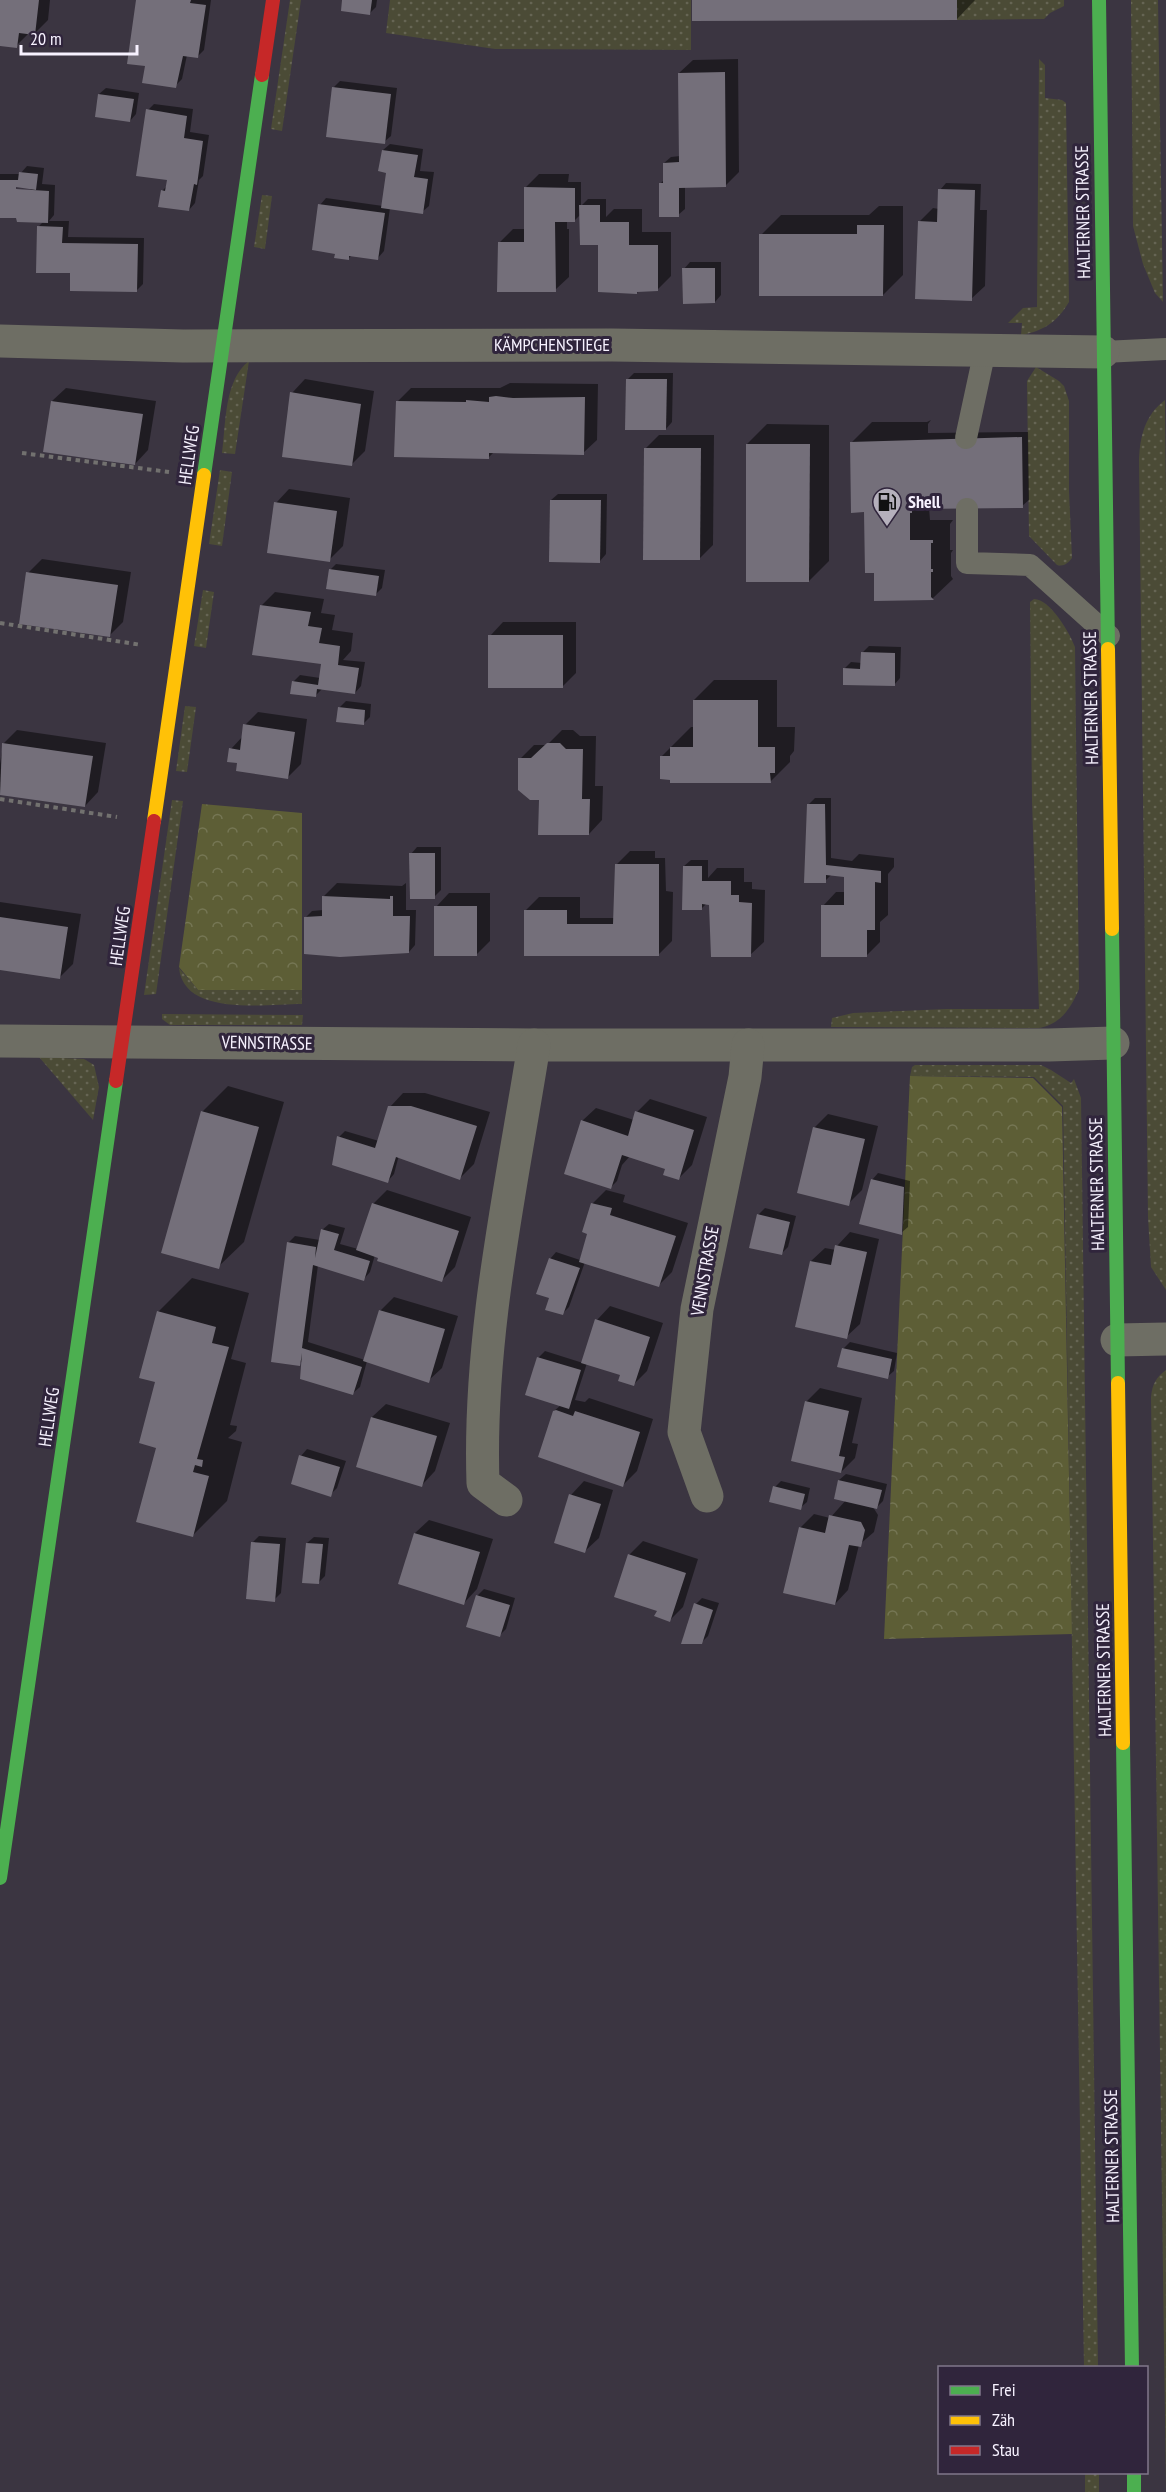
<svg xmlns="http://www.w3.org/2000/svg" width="1166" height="2492" font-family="'PT Sans Narrow',sans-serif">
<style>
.grass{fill:url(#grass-dots)}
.forest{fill:url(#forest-crowns)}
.shadow{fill:#0007;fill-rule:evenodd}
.building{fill:#746f7a}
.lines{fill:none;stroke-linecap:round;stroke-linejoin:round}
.path{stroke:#72716f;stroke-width:4;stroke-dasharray:4.5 4.5;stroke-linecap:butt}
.lane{stroke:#6e6e64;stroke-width:22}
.street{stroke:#6e6e64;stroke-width:33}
.fast{stroke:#4caf50;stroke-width:14}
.slow{stroke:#ffc107;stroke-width:14}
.jam{stroke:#c62828;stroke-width:14}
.labels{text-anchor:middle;stroke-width:6;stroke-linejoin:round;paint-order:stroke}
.street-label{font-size:18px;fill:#f7f2ff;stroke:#30253c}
.poi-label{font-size:18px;font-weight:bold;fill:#f7f2ff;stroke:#30253c;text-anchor:start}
</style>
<defs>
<pattern id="grass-dots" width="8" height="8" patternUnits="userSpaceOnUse" patternTransform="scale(1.5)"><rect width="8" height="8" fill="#4b4b36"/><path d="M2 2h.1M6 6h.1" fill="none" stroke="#666554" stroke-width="1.8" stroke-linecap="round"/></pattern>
<pattern id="forest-crowns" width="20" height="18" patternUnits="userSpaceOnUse" patternTransform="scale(1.5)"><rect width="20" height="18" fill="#5d5e36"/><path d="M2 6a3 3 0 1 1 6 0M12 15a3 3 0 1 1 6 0" fill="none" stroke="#757654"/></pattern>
</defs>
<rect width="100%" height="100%" fill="#3b3541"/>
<!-- grass -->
<g class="grass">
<polygon points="290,0 301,0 282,131 271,129"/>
<polygon points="390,0 691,0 691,50 495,49 386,33"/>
<polygon points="957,0 1064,0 1064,6 1050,13 1044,19 957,20"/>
<polygon points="1131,0 1158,0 1163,302 1155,293 1143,264 1133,226"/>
<path d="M 1039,59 L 1045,65 L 1045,98 L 1062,100 L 1066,103 L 1069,302 C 1057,322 1044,331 1021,335 L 1022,323 L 1008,323 L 1023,308 L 1037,307 Z"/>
<polygon points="262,195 272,196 265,249 254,247"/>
<path d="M 249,361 L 235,454 L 222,453 C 226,424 224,380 249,361 Z"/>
<path d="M 1036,367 L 1059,381 L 1064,386 L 1069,401 L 1069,491 L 1072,558 C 1068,563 1064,567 1057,565 L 1029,536 L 1027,381 Z"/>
<path d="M 1165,400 L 1166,494 L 1166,1290 L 1151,1267 L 1148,1217 L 1139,459 C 1140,436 1145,415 1165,400 Z"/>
<polygon points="220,470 232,472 222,546 209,544"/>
<polygon points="203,590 214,592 206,648 194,646"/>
<path d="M 1034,599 C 1050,599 1070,633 1075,647 L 1079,989 C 1071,1008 1061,1024 1039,1028 L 831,1027 L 832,1018 L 853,1013 L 947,1009 L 1039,1009 L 1032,801 L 1030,602 Z"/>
<polygon points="185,706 196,707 187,772 176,771"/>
<polygon points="172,800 183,801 156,994 144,995"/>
<path d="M 179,968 L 198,990 L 302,990 L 302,1004 C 266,1004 184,1017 179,968 Z"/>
<polygon points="162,1014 303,1015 302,1025 170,1025 162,1019"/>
<polygon points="39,1057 84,1059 94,1065 99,1087 93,1120"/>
<polygon points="915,1065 1041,1065 1051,1070 1071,1083 1074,1079 1081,1098 1098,2367 1084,2367 1063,1106 1034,1077 910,1076 912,1067"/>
<path d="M 1166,1370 L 1166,2492 L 1151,1397 C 1152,1385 1156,1377 1166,1370 Z"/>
<rect x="1085" y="2473" width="14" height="19"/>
</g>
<!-- forest -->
<g class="forest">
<polygon points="202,804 302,813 302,990 198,990 179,967"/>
<polygon points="910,1076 1033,1078 1062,1107 1072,1634 884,1639"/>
</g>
<!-- shadow -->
<g class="shadow">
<polygon points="0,0 50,0 48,20 34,34 29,33 16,46 0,44"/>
<polygon points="138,0 211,0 204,50 198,56 187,55 182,79 175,86 146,65"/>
<polygon points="344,0 377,0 376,7 369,14"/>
<polygon points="693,0 975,0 957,19"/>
<polygon points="738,59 739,172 725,186 685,186 685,209 678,215 660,184 664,180 664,163 671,157 680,156 679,73 693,60"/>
<polygon points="340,81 397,88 391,136 384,142 334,87"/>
<polygon points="106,88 139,93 136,114 130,121 99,94"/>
<polygon points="154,104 193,109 190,132 209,135 203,176 199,180 195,203 189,210 162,191 168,185 169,179 148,110"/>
<polygon points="390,144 423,149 420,171 434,172 429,206 422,212 390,208 384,251 378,258 352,255 348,259 337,252 320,205 326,198 383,206 388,172 383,150"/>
<path d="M 27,166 L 44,168 L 42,184 L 55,185 L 54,215 L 49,221 L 69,221 L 68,237 L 144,238 L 143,284 L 136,291 L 72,272 L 38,227 L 44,221 L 18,216 L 0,216 L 0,174 L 20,174 ZM 15,185 L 31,188 L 30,191 L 15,191 Z"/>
<polygon points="539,174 569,174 568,182 581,182 581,206 588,199 606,199 606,217 614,209 642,209 642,232 671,232 671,276 657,290 639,290 637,293 581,214 574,221 567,220 567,229 569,229 569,277 555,290 499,243 513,229 525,229 525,188"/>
<polygon points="946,183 981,184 980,210 987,210 985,286 971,299 919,222 933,208 939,209 940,190"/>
<polygon points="879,206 903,206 903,275 883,295 761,235 781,215 869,215"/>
<polygon points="690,262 721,262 721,295 715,302 684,269"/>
<polygon points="634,373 673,373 672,422 666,429 627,380"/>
<polygon points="305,379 374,391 365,451 352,464 292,393"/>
<polygon points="510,383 598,384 597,440 583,453 494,452 488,458 397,402 411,388 500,388"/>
<polygon points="66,388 156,401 148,450 135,464 52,401"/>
<polygon points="931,420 928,424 928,433 1028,432 1029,500 1022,506 929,508 930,520 953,520 950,524 950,550 953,550 951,553 951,576 953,579 933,598 876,600 875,571 852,442 872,422 927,422"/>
<polygon points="767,424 829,425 829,561 809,581 747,444"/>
<polygon points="659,435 714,435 713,545 699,559 645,449"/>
<polygon points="289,489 350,498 343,546 329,560 276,503"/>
<polygon points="558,494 607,494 606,554 600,561 551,500"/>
<polygon points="42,559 131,572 123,622 110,635 28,573"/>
<polygon points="336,564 385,570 382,588 376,594 330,570"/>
<polygon points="275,592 324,599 321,613 335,615 332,630 353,633 351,651 343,660 365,662 361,686 355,693 322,689 315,696 293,682 300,675 320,678 322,663 261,606"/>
<polygon points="503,622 576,622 576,673 562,687 490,636"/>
<polygon points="869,646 901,647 900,678 894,685 844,669 851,662 862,663 862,653"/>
<polygon points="714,680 777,680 777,727 795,727 794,751 790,756 790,762 770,782 661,757 691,727 694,727 694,700"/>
<polygon points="346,701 371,704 370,717 363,724 339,708"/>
<polygon points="258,712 307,719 301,764 287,778 239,762 231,749 243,736 245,725"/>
<polygon points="17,730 106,743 98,792 85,806 0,793 0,764 3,744"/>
<polygon points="562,730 573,730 580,736 596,736 595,786 603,786 602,820 589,834 540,799 520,759 534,745 547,745"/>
<polygon points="815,798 831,798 831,858 852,861 859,854 894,858 894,867 888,874 888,915 880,922 880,942 866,956 823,906 836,892 846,892 846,876 832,874 825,881 808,805"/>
<polygon points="417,847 441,847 441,890 434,897 411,854"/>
<polygon points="630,851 655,851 655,858 665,858 666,891 673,892 672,941 659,954 525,911 539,897 580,897 580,918 616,918 616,865"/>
<polygon points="691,860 708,860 708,878 717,868 744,868 744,882 752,882 752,889 765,890 764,942 750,955 711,903 707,903 702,908 684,866"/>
<polygon points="337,883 402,886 406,883 406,910 416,910 415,945 409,952 395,952 393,954 324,955 306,917 312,911 323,910 323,897"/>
<polygon points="449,893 490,893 490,941 476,955 436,907"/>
<polygon points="0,902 81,914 73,964 60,977 0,969"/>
<polygon points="228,1086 284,1102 244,1242 218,1267 202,1112"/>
<polygon points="403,1093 425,1093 490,1112 474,1164 460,1178 399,1155 394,1174 388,1181 339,1137 345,1131 379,1141 390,1107"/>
<polygon points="650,1099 707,1117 692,1165 678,1179 666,1168 630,1156 622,1165 617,1181 611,1187 582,1121 596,1108 634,1120 637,1112"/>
<polygon points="828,1114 878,1126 862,1190 848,1204 815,1127"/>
<polygon points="878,1173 910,1181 908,1227 901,1233 872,1180"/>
<polygon points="387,1190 471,1217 455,1267 441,1281 375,1255 370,1272 364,1279 318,1265 308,1342 365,1360 380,1311 394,1297 458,1316 442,1368 428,1381 367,1361 360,1387 353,1393 301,1362 299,1364 288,1243 295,1236 320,1240 322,1230 329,1224 345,1228 340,1244 358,1249 373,1204"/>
<polygon points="606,1190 625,1195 623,1202 688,1223 672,1272 659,1285 585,1262 569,1307 562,1314 551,1297 550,1259 556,1252 580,1260 588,1233 584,1231 593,1203"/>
<polygon points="765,1208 796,1216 788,1247 781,1254 758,1215"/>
<polygon points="850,1232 879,1239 860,1324 846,1337 811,1261 825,1248 836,1250 837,1246"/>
<polygon points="192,1278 249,1293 231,1359 246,1363 230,1425 237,1426 236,1431 228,1438 242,1442 227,1501 193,1535 158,1446 157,1381 158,1312"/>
<polygon points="610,1306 663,1323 647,1371 634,1384 622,1374 587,1363 575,1400 585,1402 589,1398 653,1419 637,1471 623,1485 554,1411 561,1405 527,1394 539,1357 545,1351 583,1363 597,1320"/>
<polygon points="850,1342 897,1353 894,1371 887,1377 843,1349"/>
<polygon points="820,1388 862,1398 852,1443 858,1444 855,1458 841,1472 806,1402"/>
<polygon points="386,1404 450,1423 435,1471 422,1485 372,1417"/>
<polygon points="307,1449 346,1461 337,1488 330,1495 301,1456"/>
<polygon points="846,1474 887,1484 883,1501 876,1508 873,1507 878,1515 874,1532 859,1545 848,1590 835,1604 800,1528 814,1514 830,1518 846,1500 839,1480"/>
<polygon points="584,1481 613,1490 599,1538 585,1551 571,1495"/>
<polygon points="781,1481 810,1488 807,1502 800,1508 775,1487"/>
<polygon points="429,1520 493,1539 477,1589 464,1603 400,1583 415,1533"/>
<polygon points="259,1536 286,1538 281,1593 274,1600 253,1542"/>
<polygon points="314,1537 329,1538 325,1576 318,1583 307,1543"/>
<polygon points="643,1541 698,1559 683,1607 670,1620 659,1610 629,1555"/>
<polygon points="484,1589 515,1598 506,1629 500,1635 477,1596"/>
<polygon points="702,1598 719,1603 708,1636 702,1642 696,1604"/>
</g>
<!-- building -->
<g class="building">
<polygon points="0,0 39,0 35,35 19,33 17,48 0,46"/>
<polygon points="136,0 191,0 190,3 206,5 198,58 183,56 176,88 142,83 145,66 127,64"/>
<polygon points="342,0 372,0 370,15 341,11"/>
<polygon points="692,0 957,0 957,20 692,21"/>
<polygon points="725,72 726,187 679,188 679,217 659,217 659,183 663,183 663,163 679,162 678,73"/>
<polygon points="332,87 391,94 385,144 326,137"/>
<polygon points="98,94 134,99 130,122 95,117"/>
<polygon points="146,109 187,116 184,138 203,141 197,185 194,184 189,211 158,207 161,190 165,191 167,180 136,176"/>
<polygon points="382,150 418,155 414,177 428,179 423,214 381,208 386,173 378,171"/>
<polygon points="19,172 38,174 36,190 16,187 16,189 49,191 48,223 17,222 16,218 0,218 0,180 18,180"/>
<polygon points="524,187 575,188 575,222 555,222 556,292 497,292 498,242 524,242"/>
<polygon points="938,189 975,190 972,301 915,299 918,221 937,222"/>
<polygon points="318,204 385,213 378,260 349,256 349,260 334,258 335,254 312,250"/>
<polygon points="579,205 600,205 600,222 629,222 629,245 658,245 658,291 637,292 637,294 598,292 598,245 580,245"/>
<polygon points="857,225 884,225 883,296 759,296 759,234 857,234"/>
<polygon points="37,226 63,227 62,243 138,244 137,292 70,291 70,273 36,273"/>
<polygon points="682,268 715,268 715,303 683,304"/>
<polygon points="626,379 667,379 666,430 625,430"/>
<polygon points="290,392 361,404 352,466 282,457"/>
<polygon points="496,396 513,398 585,397 584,455 489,453 489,459 394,457 396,401 466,402 466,400 489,402 489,397"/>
<polygon points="51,401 143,414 135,465 43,452"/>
<polygon points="1022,437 1023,508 912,509 912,513 910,513 910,540 933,540 933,543 931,543 931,569 933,569 933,572 931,572 931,597 934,600 874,601 874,573 865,573 864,512 851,513 850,442"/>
<polygon points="746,444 810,444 809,582 746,582"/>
<polygon points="644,448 701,448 700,560 643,560"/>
<polygon points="550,500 601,500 600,563 549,562"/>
<polygon points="274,502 337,511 330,562 267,553"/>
<polygon points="329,569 379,576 376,596 326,589"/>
<polygon points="26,572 118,585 110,637 19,624"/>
<polygon points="260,605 311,612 308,626 322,628 319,643 340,646 338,665 359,668 355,694 317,689 316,697 290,694 292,681 318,685 321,664 252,655"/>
<rect x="488" y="635" width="75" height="53"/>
<polygon points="861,652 895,653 895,686 843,685 843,668 860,669"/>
<polygon points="693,700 758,700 758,747 775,747 775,773 770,773 771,783 670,783 670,780 660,779 660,756 670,756 670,747 693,747"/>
<polygon points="338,707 365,710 364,725 336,722"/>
<polygon points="243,724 295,732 288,779 236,771 237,763 227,762 229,748 240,750"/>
<polygon points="2,743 93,756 85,807 0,795"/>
<polygon points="547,743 560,743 566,749 583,749 582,799 590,799 589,835 538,835 539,800 530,800 518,790 518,758 531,758"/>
<polygon points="807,804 825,804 826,865 881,871 881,883 875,882 875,930 867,930 867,957 821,957 821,905 844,905 844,877 826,875 826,883 804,883"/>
<polygon points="409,853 435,853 435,899 410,899"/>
<polygon points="615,864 659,864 659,956 524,956 524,910 567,910 567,924 613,924"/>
<polygon points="683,866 702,866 702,881 731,881 731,895 739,895 739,902 752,903 751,957 711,957 709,905 702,904 702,910 682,910"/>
<polygon points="322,896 390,899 390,896 393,896 393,916 410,916 409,953 340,957 304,954 304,917 322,916"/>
<rect x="434" y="906" width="43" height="50"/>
<polygon points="0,917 68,927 60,979 0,970"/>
<polygon points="388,1106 411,1106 477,1126 460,1180 396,1157 388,1183 332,1165 337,1136 375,1148"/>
<polygon points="201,1111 259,1127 219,1269 161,1253"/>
<polygon points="635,1111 694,1130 679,1180 663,1175 665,1169 622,1155 611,1189 564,1174 581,1120 628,1136"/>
<polygon points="813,1127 865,1139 849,1206 797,1193"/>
<polygon points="871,1179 904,1187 902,1235 859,1224"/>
<polygon points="372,1203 459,1231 442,1282 377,1261 378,1258 356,1250"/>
<polygon points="591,1203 612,1208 610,1215 676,1236 659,1287 579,1262 587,1234 582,1232"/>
<polygon points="757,1214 790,1222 782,1255 749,1248"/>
<polygon points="321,1229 339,1234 334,1250 370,1261 364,1281 313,1265 302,1348 362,1367 353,1395 300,1379 302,1353 300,1366 271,1362 287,1242 316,1247 315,1258"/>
<polygon points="835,1245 867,1252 847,1339 795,1327 810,1261 831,1265"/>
<polygon points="549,1258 580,1268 563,1315 545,1310 549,1298 536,1294"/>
<polygon points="379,1310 445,1329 429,1383 363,1361"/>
<polygon points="157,1311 216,1327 212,1343 229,1347 197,1459 203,1460 202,1467 195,1465 193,1472 209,1476 193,1537 136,1522 156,1448 139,1443 155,1382 139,1378"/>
<polygon points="595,1319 650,1337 634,1386 618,1381 620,1375 581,1363"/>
<polygon points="842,1348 892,1359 888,1379 837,1367"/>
<polygon points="537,1357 581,1370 569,1409 525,1395"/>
<polygon points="805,1401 849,1411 839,1456 845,1457 841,1473 791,1461"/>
<polygon points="556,1410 573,1416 575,1411 640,1432 623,1487 538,1457 553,1411"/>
<polygon points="371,1417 437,1436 422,1487 356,1467"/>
<polygon points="299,1455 340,1467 331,1497 291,1484"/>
<polygon points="838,1480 882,1490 877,1509 834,1499"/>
<polygon points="773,1486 805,1494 801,1510 769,1502"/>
<polygon points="569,1494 601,1504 585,1553 554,1543"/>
<polygon points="829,1515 861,1522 865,1530 861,1547 849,1545 835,1605 783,1593 799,1527 825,1533"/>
<polygon points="414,1533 480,1552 464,1605 398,1584"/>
<polygon points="251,1542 280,1544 275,1602 246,1599"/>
<polygon points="306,1543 323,1544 319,1584 302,1583"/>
<polygon points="628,1554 686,1573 670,1622 654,1616 657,1611 614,1597"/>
<polygon points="476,1595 510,1605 500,1637 466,1627"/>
<polygon points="694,1603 713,1610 702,1644 681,1644"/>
</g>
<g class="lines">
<!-- path -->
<g class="path">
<polyline points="22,453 169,472"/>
<polyline points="0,623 142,645"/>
<polyline points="0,799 117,817"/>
</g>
<!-- lane -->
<g class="lane">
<polyline points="1103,352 1166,349"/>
<polyline points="966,438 985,350"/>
<polyline points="967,509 967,563 1030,565 1109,636"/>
</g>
<!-- street -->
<g class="street">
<polyline points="0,341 183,346 612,345 1103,352"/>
<polyline points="0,1041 534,1045 1049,1045 1113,1043"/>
<polyline points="1117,1340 1166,1339"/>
<polyline points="707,1496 684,1432 697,1309 745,1077 748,1045"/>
<path d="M 506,1500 L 483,1483 C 478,1336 511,1190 534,1045"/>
</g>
<!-- fast -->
<g class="fast">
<polyline points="1099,0 1108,649"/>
<polyline points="204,475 262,75"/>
<polyline points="1112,929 1118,1383"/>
<polyline points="1123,1743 1132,2368"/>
<polyline points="0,1878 116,1081"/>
<polyline points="1134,2472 1134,2492"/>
</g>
<!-- slow -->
<g class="slow">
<polyline points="1108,649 1112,929"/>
<polyline points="154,821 204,475"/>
<polyline points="1118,1383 1123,1743"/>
</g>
<!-- jam -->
<g class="jam">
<polyline points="262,75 273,0"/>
<polyline points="116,1081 154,821"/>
</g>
</g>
<!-- icons -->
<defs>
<g id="fuel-pin" transform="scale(1.5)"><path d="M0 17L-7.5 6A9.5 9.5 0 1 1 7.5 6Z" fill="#b5b0bc" stroke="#30253c"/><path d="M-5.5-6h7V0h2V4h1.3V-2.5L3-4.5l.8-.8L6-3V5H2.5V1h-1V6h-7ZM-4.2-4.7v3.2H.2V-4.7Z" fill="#111"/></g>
</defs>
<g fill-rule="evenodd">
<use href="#fuel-pin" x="887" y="502"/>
</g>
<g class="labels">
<!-- street labels -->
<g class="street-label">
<text transform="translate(1083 212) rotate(-91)" y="6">HALTERNER STRASSE</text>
<text x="552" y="351">KÄMPCHENSTIEGE</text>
<text transform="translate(189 455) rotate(-82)" y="6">HELLWEG</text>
<text transform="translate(1091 698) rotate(-91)" y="6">HALTERNER STRASSE</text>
<text transform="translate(120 936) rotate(-82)" y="6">HELLWEG</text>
<text transform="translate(267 1043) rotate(1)" y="6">VENNSTRASSE</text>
<text transform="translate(1097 1184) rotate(-91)" y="6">HALTERNER STRASSE</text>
<text transform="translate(705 1271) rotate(-80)" y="6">VENNSTRASSE</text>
<text transform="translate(49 1417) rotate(-82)" y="6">HELLWEG</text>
<text transform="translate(1104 1670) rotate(-91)" y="6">HALTERNER STRASSE</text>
<text transform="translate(1112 2156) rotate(-91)" y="6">HALTERNER STRASSE</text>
</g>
<!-- poi labels -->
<g class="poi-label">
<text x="908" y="508">Shell</text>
</g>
</g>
<!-- legend -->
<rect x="938" y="2366" width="210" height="108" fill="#30253c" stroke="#80778a" stroke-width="1.5"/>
<rect x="950" y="2386" width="30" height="9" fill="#4caf50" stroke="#80778a" stroke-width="1.5"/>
<text x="992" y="2396" font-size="18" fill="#f7f2ff">Frei</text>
<rect x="950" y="2416" width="30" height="9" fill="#ffc107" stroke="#80778a" stroke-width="1.5"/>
<text x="992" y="2426" font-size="18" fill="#f7f2ff">Zäh</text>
<rect x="950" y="2446" width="30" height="9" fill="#c62828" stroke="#80778a" stroke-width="1.5"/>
<text x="992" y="2456" font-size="18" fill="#f7f2ff">Stau</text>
<!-- scale -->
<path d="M21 45v9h116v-9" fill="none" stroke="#f7f2ff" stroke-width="3"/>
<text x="30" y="45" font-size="18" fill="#f7f2ff" stroke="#30253c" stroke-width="4.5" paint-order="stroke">20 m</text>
</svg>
